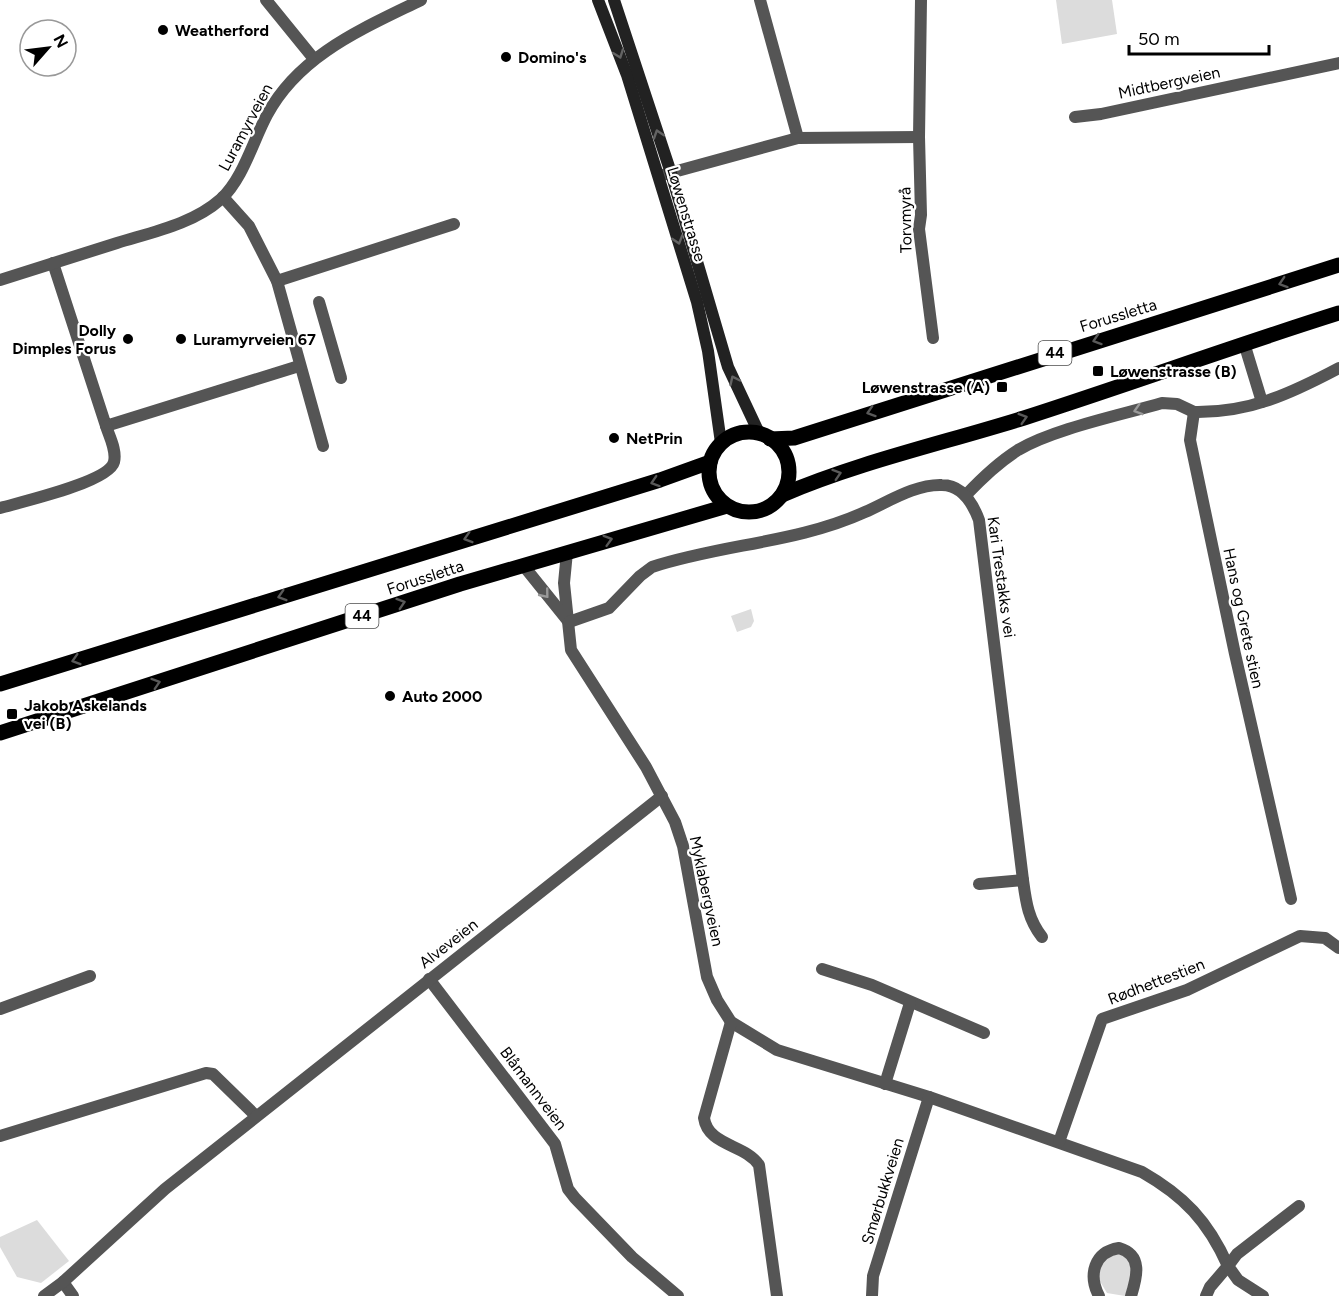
<svg xmlns="http://www.w3.org/2000/svg" width="1339" height="1296" font-family="Figtree,sans-serif">
<style>
.green{fill:#dcdcdc}
.lines{fill:none;stroke-linecap:round;stroke-linejoin:round}
.minor{stroke:#555;stroke-width:12}
.tertiary{stroke:#555;stroke-width:12}
.secondary{stroke:#222;stroke-width:12}
.primary{stroke:#000;stroke-width:15}
.oneway{stroke:#646464}
.oneway2{stroke:#595959}
.oneway3{stroke:#999}
.poi-dot{fill:#000;stroke:#fff;stroke-width:2}
.labels{text-anchor:middle;stroke-width:4.5;stroke-linejoin:round;paint-order:stroke}
.shield{fill:#fff;stroke:#4c4c4c;stroke-width:1.5}
.shield-label{font-size:15px;font-weight:bold;fill:#000}
.poi-label{font-size:16px;font-weight:bold;fill:#000;stroke:#fff;text-anchor:start}
.street-label{font-size:16px;fill:#000;stroke:#fff}
</style>
<rect width="100%" height="100%" fill="#fff"/>
<!-- green -->
<g class="green">
<polygon points="1056,0 1112,0 1117,34 1062,44"/>
<polygon points="751,609 754,621 751,627 737,632 731,616"/>
<polygon points="37,1220 69,1261 41,1283 17,1277 0,1247 0,1237"/>
<path d="M 1119,1253 C 1138,1262 1130,1280 1125,1296 L 1107,1293 L 1098,1278 L 1102,1260 Z"/>
</g>
<g class="lines">
<!-- minor -->
<g class="minor">
<polyline points="266,0 314,59"/>
<polyline points="760,0 798,138"/>
<polyline points="921,0 919,137 921,215 919,229 933,338"/>
<polyline points="1075,117 1101,114 1339,63"/>
<polyline points="659,176 798,138 919,137"/>
<polyline points="223,197 249,226 277,281 323,446"/>
<polyline points="53,263 106,426 299,366"/>
<polyline points="277,281 454,224"/>
<polyline points="319,302 341,378"/>
<polyline points="1244,343 1262,402"/>
<path d="M 966,495 C 981,479 999,462 1018,450 C 1053,429 1121,415 1162,403 L 1177,404 L 1194,412"/>
<path d="M 0,508 C 21,502 109,482 114,462 C 117,450 109,436 106,426"/>
<path d="M 567,552 L 564,583 L 571,650 L 646,767 L 675,822 L 683,846 L 707,977 L 717,1000 L 731,1022 L 777,1050 L 929,1097 L 1142,1172 C 1184,1196 1208,1221 1228,1266 L 1210,1287 L 1206,1296"/>
<polyline points="523,565 568,621"/>
<path d="M 569,622 L 609,608 L 640,576 L 652,567 C 722,544 797,543 865,512 C 888,502 915,484 942,485 C 962,485 973,504 979,520 L 1023,880 C 1026,902 1028,919 1042,937"/>
<polyline points="979,884 1023,880"/>
<path d="M 1291,899 L 1235,654 L 1190,440 L 1194,412 C 1249,413 1290,394 1339,368"/>
<polyline points="822,969 872,985 984,1033"/>
<polyline points="429,979 555,1144 568,1189 575,1198 632,1257 678,1296"/>
<polyline points="0,1009 90,976"/>
<path d="M 731,1022 L 704,1118 C 708,1146 745,1144 759,1165 L 777,1296"/>
<polyline points="885,1084 910,1003"/>
<polyline points="0,1136 206,1073 213,1074 256,1116"/>
<polyline points="1059,1142 1102,1019 1187,990 1300,936 1325,938 1339,948"/>
<polyline points="63,1282 73,1296"/>
<polyline points="44,1296 63,1282 165,1189 662,796"/>
<polyline points="872,1296 873,1276 929,1097"/>
<path d="M 1099,1296 C 1088,1275 1094,1252 1119,1248 C 1143,1255 1137,1277 1131,1296"/>
<polyline points="1263,1296 1238,1280 1228,1266 1237,1254 1299,1206"/>
</g>
<!-- tertiary -->
<path class="tertiary" d="M 0,280 C 39,268 78,255 117,243 C 153,232 193,224 221,199 C 243,179 253,141 267,115 C 299,55 362,29 421,0"/>
<!-- secondary -->
<g class="secondary">
<polyline points="598,0 627,75 697,302 708,351 721,443"/>
<polyline points="614,0 671,173 728,367 759,433"/>
</g>
<!-- primary -->
<g class="primary">
<circle cx="749" cy="472" r="40"/>
<polyline points="770,439 794,438 1339,265"/>
<path d="M 782,495 C 859,462 944,443 1024,418 C 1130,384 1234,346 1339,313"/>
<polyline points="0,684 660,480 710,462"/>
<polyline points="0,733 460,584 727,506"/>
</g>
</g>
<!-- one-way arrows -->
<defs><path id="oneway-chevron" d="M-2-3.5L2.5 0L-2 3.5" fill="none" stroke-width="1.6" stroke-linecap="round" stroke-linejoin="round" transform="scale(1.5)"/></defs>
<g class="oneway">
<use href="#oneway-chevron" transform="translate(619 54) rotate(70)"/>
<use href="#oneway-chevron" transform="translate(658 134) rotate(-108)"/>
<use href="#oneway-chevron" transform="translate(678 240) rotate(73)"/>
<use href="#oneway-chevron" transform="translate(734 380) rotate(-115)"/>
</g>
<g class="oneway2">
<use href="#oneway-chevron" transform="translate(1283 283) rotate(162)"/>
<use href="#oneway-chevron" transform="translate(1097 340) rotate(162)"/>
<use href="#oneway-chevron" transform="translate(871 412) rotate(162)"/>
<use href="#oneway-chevron" transform="translate(1023 418) rotate(-17)"/>
<use href="#oneway-chevron" transform="translate(837 474) rotate(-18)"/>
<use href="#oneway-chevron" transform="translate(655 482) rotate(162)"/>
<use href="#oneway-chevron" transform="translate(468 538) rotate(163)"/>
<use href="#oneway-chevron" transform="translate(608 540) rotate(-16)"/>
<use href="#oneway-chevron" transform="translate(282 596) rotate(163)"/>
<use href="#oneway-chevron" transform="translate(401 603) rotate(-18)"/>
<use href="#oneway-chevron" transform="translate(76 660) rotate(163)"/>
<use href="#oneway-chevron" transform="translate(156 683) rotate(-18)"/>
</g>
<g class="oneway3">
<use href="#oneway-chevron" transform="translate(1138 410) rotate(163)"/>
<use href="#oneway-chevron" transform="translate(545 594) rotate(51)"/>
</g>
<!-- markers -->
<g class="poi-dot">
<circle cx="163" cy="30" r="6"/>
<circle cx="506" cy="57" r="6"/>
<circle cx="128" cy="339" r="6"/>
<circle cx="181" cy="339" r="6"/>
<rect x="1092" y="365" width="12" height="12" rx="3"/>
<rect x="996" y="381" width="12" height="12" rx="3"/>
<circle cx="614" cy="438" r="6"/>
<circle cx="390" cy="696" r="6"/>
<rect x="6" y="708" width="12" height="12" rx="3"/>
</g>
<g class="labels">
<!-- shield labels -->
<g class="shield">
<rect x="1038.5" y="341" width="33" height="24" rx="4.5"/>
<rect x="345.5" y="604" width="33" height="24" rx="4.5"/>
</g>
<g class="shield-label">
<text x="1055" y="358">44</text>
<text x="362" y="621">44</text>
</g>
<!-- poi labels -->
<g class="poi-label">
<text x="175" y="36">Weatherford</text>
<text x="518" y="63">Domino's</text>
<text x="116" y="336" text-anchor="end">Dolly<tspan x="116" dy="18">Dimples Forus</tspan></text>
<text x="193" y="345">Luramyrveien 67</text>
<text x="1110" y="377">Løwenstrasse (B)</text>
<text x="990" y="393" text-anchor="end">Løwenstrasse (A)</text>
<text x="626" y="444">NetPrin</text>
<text x="402" y="702">Auto 2000</text>
<text x="24" y="711">Jakob Askelands<tspan x="24" dy="18">vei (B)</tspan></text>
</g>
<!-- street labels -->
<g class="street-label">
<text transform="translate(1169 82) rotate(-12)" y="6">Midtbergveien</text>
<text transform="translate(245 127) rotate(-62)" y="6">Luramyrveien</text>
<text transform="translate(687 214) rotate(73)" y="6">Løwenstrasse</text>
<text transform="translate(905 220) rotate(-91)" y="6">Torvmyrå</text>
<text transform="translate(1118 315) rotate(-17)" y="6">Forussletta</text>
<text transform="translate(425 577) rotate(-18)" y="6">Forussletta</text>
<text transform="translate(1002 577) rotate(82)" y="6">Kari Trestakks vei</text>
<text transform="translate(1244 618) rotate(78)" y="6">Hans og Grete stien</text>
<text transform="translate(707 891) rotate(78)" y="6">Myklabergveien</text>
<text transform="translate(448 943) rotate(-38)" y="6">Alveveien</text>
<text transform="translate(1156 981) rotate(-21)" y="6">Rødhettestien</text>
<text transform="translate(534 1088) rotate(53)" y="6">Blåmannveien</text>
<text transform="translate(882 1191) rotate(-73)" y="6">Smørbukkveien</text>
</g>
</g>
<!-- north arrow -->
<g transform="translate(48 48) rotate(62)"><circle r="28" fill="#ffffff" stroke="#999999" stroke-width="1.5"/>
<path d="M0-4.5L10 22L0 15L-10 22Z" fill="#000000"/>
<text y="-9" font-size="16" font-weight="bold" text-anchor="middle" fill="#000000">N</text>
</g>
<!-- scale -->
<path d="M1129 45v9h140v-9" fill="none" stroke="#000000" stroke-width="3"/>
<text x="1138" y="45" font-size="18" fill="#000000" stroke="#ffffff" stroke-width="4.5" paint-order="stroke">50 m</text>
</svg>
